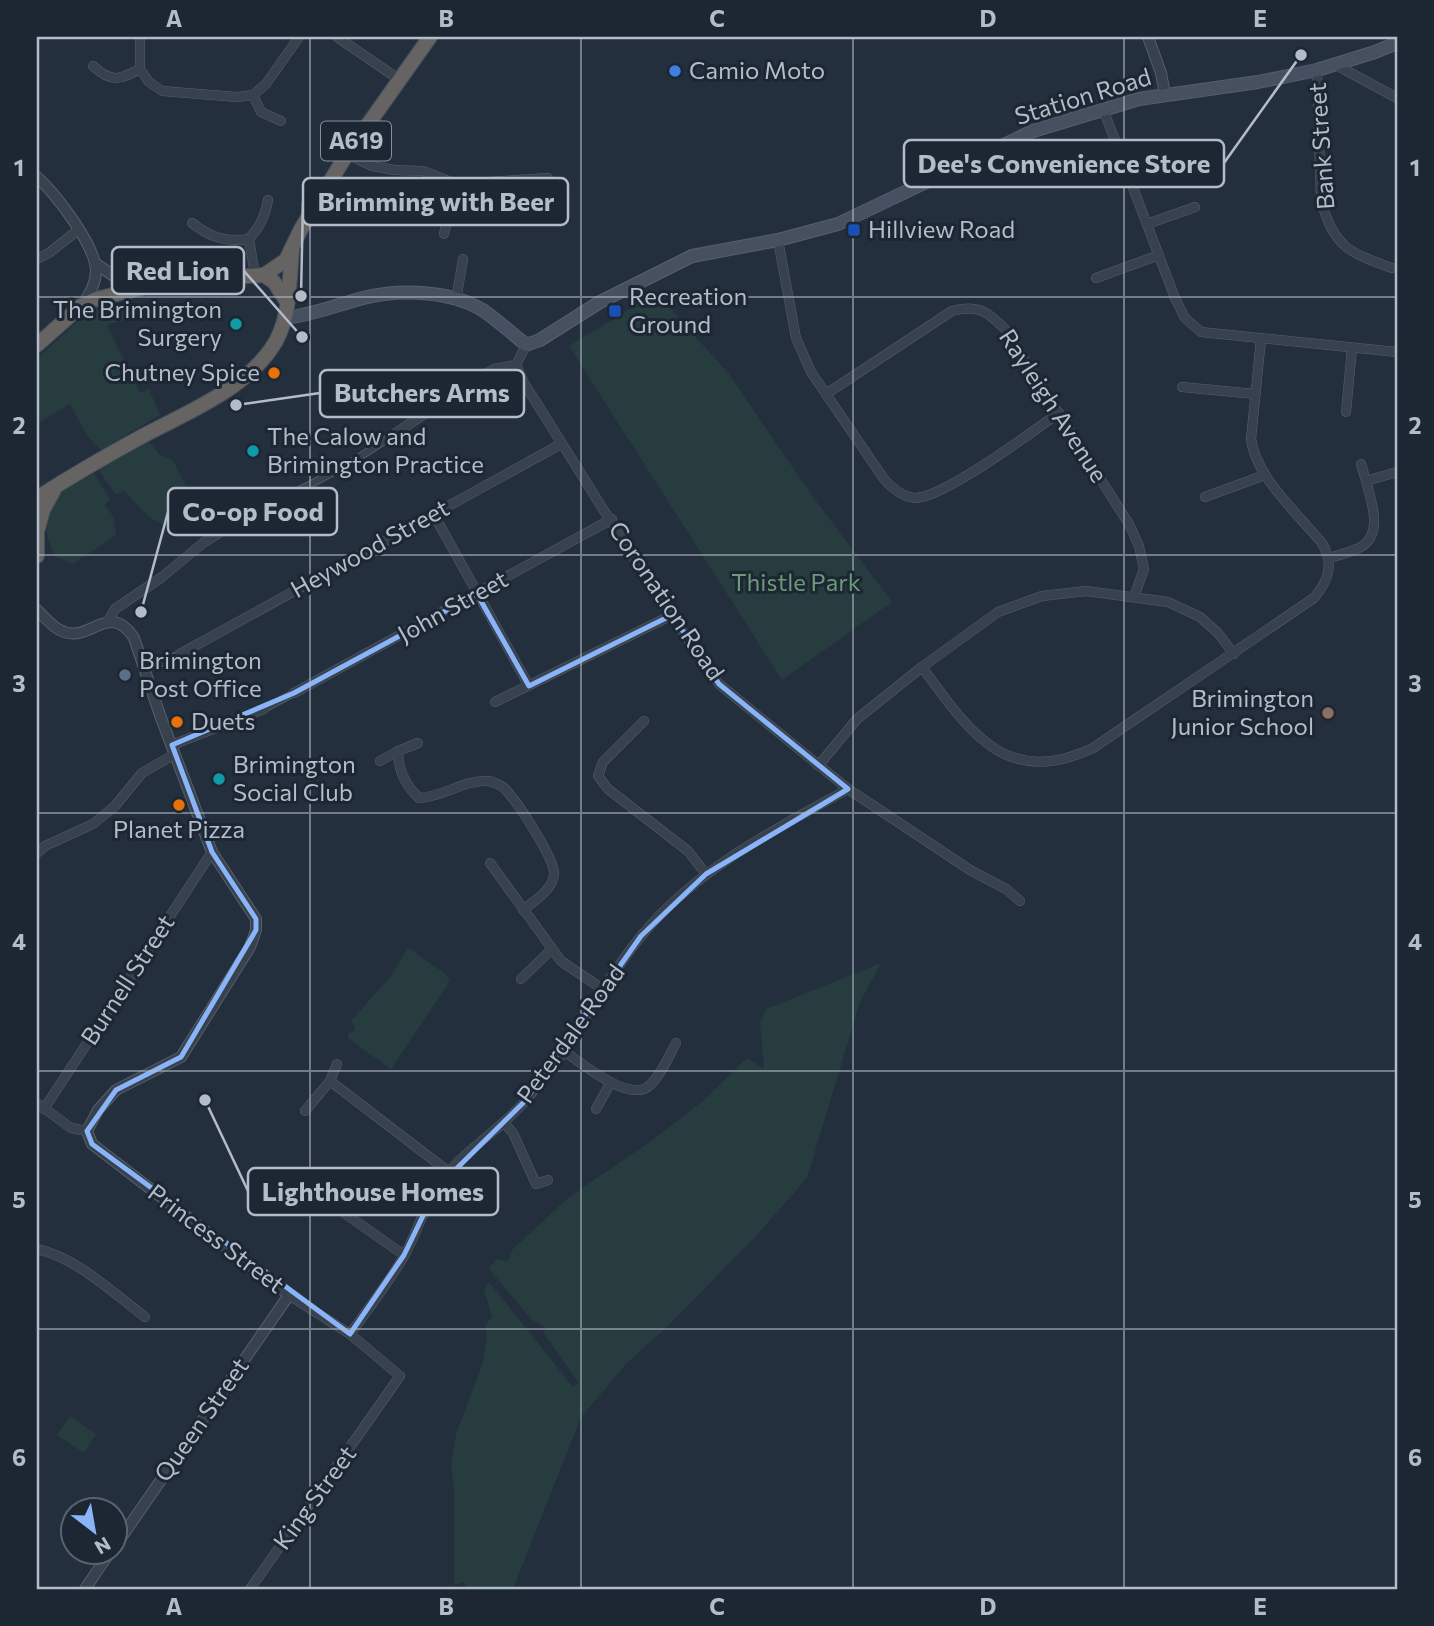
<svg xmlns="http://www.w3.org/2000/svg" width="1434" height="1626" font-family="Commissioner,sans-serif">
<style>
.green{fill:#263c3f}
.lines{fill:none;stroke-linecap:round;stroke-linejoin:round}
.pedestrian-casing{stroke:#565f6c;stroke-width:8}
.minor-casing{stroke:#565f6c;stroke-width:10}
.tertiary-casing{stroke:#565f6c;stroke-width:12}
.secondary-casing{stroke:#565f6c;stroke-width:14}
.trunk-casing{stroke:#434c59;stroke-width:16}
.pedestrian{stroke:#38414e;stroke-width:6}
.minor{stroke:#38414e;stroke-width:9}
.tertiary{stroke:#38414e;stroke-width:10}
.secondary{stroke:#465061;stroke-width:12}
.trunk{stroke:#656462;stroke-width:14}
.marked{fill:none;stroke:#8ab4f8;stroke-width:5;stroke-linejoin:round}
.grid{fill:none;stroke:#b4bcc9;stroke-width:2;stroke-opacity:0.55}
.shop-dot{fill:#3f7fe0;stroke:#1d2633;stroke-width:2.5}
.transit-dot{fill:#1a4fb4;stroke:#1d2633;stroke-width:2.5}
.culture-dot{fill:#0f9aa8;stroke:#1d2633;stroke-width:2.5}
.food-dot{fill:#e8710a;stroke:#1d2633;stroke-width:2.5}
.service-dot{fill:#5c6f8a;stroke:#1d2633;stroke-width:2.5}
.education-dot{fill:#8d6e63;stroke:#1d2633;stroke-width:2.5}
.labels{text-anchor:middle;stroke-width:6;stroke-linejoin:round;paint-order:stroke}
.shield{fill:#1d2633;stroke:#878f9c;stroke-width:2}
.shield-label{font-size:23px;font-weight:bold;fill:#b4bcc9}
.poi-label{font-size:24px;fill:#b4bcc9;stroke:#1d2633;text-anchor:start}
.street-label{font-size:24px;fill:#b4bcc9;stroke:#1d2633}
.park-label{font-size:24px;fill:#6b9a76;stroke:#1d2633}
.leader{fill:none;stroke:#b4bcc9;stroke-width:2.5}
.callout-dot{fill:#b4bcc9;stroke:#1d2633;stroke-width:2.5}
.callout{fill:#1d2633;stroke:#b4bcc9;stroke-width:2.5}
.callout-label{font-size:26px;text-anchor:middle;font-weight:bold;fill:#b4bcc9}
.neatline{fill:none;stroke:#b4bcc9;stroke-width:2.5}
.grid-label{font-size:23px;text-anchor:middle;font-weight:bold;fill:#b4bcc9}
</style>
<rect width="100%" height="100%" fill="#242f3e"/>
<!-- green -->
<g class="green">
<polygon points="656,293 729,374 810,493 892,602 782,680 569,346"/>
<polygon points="123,303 127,312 124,313 126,319 107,325 140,393 149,389 160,415 101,450 87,435 70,404 38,423 37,359 90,310"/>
<polygon points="149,441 159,454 173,461 197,507 167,527 149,517 124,491 116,495 98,469"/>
<path d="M 93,472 L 110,499 L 105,505 L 113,516 L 116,535 L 73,564 L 54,556 C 43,529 45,520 54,493 Z"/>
<polygon points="408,948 444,973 450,981 391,1069 348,1038 348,1033 353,1032 355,1027 351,1021 391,976"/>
<polygon points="881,963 860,1002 807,1178 756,1236 669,1325 628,1362 581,1417 513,1589 465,1589 465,1582 454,1585 454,1489 451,1466 456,1434 483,1363 487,1335 485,1327 492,1316 484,1291 489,1282 573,1387 578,1382 543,1332 546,1328 531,1319 489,1269 496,1259 508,1261 512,1250 569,1197 650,1142 704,1100 747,1058 764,1069 760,1023 766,1009"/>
<polygon points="70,1416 96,1434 84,1453 57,1435"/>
</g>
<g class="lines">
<!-- pedestrian casing -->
<g class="pedestrian-casing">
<g id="pedestrian">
<path d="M 252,512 C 300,491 347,467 390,437"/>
<polyline points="145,670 180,654"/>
<polyline points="264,709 294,693"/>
</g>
</g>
<!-- minor casing -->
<g class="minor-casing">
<g id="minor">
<polyline points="140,37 140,69 149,82 162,91 237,97 253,95 266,84 299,37"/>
<polyline points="337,37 400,80"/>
<polyline points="1336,65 1397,98"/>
<path d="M 93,66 C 112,83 119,80 140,69"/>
<path d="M 1317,70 L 1321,200 C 1333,247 1350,253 1392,268"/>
<polyline points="253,95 261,112 281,121"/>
<polyline points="1103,109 1175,298 1185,318 1201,332 1397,352"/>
<polyline points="347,154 372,166 394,170 423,171 456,184 548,178"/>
<path d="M 192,223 C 211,238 226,242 249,239 L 255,275"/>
<polyline points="1147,224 1195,207"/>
<polyline points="444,234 456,184"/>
<path d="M 249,239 C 260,227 265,216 268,200"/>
<path d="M 778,240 L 796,338 L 811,372 L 884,479 C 892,488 902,497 915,498 C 944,498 1031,432 1059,413"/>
<polyline points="37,259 49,253 78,230"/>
<polyline points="1096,278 1159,255"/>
<polyline points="456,300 463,259"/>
<polyline points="526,345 516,365 524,383 655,592 719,684 848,789 970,870 1006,889 1020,901"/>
<polyline points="1182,387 1255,394"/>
<path d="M 826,394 L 952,311 C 977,304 987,311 1005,329 L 1129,524 L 1139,546 L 1144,569 L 1134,597"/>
<polyline points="1346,412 1352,348"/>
<polyline points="390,437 478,378 494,369 516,365"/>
<polyline points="1361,464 1366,481"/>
<polyline points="1205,497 1265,475"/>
<polyline points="434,515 529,686"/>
<path d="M 1329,558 C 1339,555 1351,552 1361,547 C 1384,533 1371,501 1366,481 L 1397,472"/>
<polyline points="108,621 115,609 162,577 203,543 252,512"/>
<polyline points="180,654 561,444"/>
<path d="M 922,667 C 969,731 1005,789 1093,748 L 1314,598 C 1329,580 1334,564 1322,543 C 1297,513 1256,477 1251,439 L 1261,339"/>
<polyline points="294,693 612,519"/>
<polyline points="495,702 672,615"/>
<polyline points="644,721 603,762 598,776 608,789 688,851 706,874"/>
<path d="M 418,743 L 398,751 C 398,770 406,786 419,798 C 443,797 464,780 487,781 C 493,781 503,786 506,790 C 518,803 555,859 554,874 C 553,890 534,901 523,910"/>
<polyline points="172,745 264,709"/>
<polyline points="380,761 398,751"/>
<polyline points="818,766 857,719 922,667 998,612 1042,596 1086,591 1168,602 1200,617 1218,633 1234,654"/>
<polyline points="37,853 45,846 93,824 115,806 142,773 175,754"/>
<polyline points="490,863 561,961 604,990"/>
<polyline points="521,979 552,949"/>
<path d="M 564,1051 C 583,1064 630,1104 650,1085 C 661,1075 669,1056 676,1043"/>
<polyline points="330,1081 449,1172"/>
<polyline points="37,1103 71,1128 87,1131"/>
<polyline points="44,1109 212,852"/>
<polyline points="596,1109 611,1082"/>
<polyline points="305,1111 330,1081 337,1064"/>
<polyline points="504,1123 513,1133 536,1184 548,1180"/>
<polyline points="300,1182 404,1255"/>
<path d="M 37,1249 C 77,1258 112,1292 145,1317"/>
<path d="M 350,1334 C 368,1309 388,1284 404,1256 C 416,1235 423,1210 436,1189 C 458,1153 499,1132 526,1100 C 539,1084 554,1067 565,1050 C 589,1012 613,970 642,935 C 696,869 774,830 848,789"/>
<polyline points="250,1589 400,1376 350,1334 289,1295"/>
</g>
</g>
<!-- tertiary casing -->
<g class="tertiary-casing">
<g id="tertiary">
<polyline points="1148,37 1161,73 1165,94"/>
<path d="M 37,177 C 56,194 95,245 96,270 C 96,284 89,296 81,306"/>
<polyline points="95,263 134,290"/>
<path d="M 37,610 C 43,616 50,624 58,629 C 89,648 107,598 134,638 L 161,718 L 212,852 L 256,919 L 256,930 L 250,947 L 181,1057 L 116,1090 L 98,1110 L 87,1131 L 92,1144 L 289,1295 L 116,1545"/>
<polyline points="85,1589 110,1552"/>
</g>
</g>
<!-- secondary casing -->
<g class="secondary-casing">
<path id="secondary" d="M 285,318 C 312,315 337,305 363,298 C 399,289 451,290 484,311 C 498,321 512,333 526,345 L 540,340 L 600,302 L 692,256 L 778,240 L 838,224 L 1033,131 L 1139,99 L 1258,82 L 1317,70 L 1375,52 L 1397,43"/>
</g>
<!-- trunk casing -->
<g class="trunk-casing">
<g id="trunk">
<polyline points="264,275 286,260 301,229 347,154 430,37"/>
<polyline points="37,345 81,306 96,299 150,286 217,278 264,275 274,282 287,302"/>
<path d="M 37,498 C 70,477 104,457 139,438 C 183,414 241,392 271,349 C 291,322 289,282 292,250"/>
<polyline points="37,531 37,556"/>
<polyline points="37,532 43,510 55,488"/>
</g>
</g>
<!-- pedestrian -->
<use href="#pedestrian" class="pedestrian"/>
<!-- minor -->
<use href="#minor" class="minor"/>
<!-- tertiary -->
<use href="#tertiary" class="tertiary"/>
<!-- secondary -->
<use href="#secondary" class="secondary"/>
<!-- trunk -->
<use href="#trunk" class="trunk"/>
</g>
<!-- marked area -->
<path class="marked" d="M 477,594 L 529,686 L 672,615 L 719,684 L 848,789 L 706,874 L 641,936 L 524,1102 L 436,1189 L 404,1255 L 350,1334 L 92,1144 L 87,1131 L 116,1090 L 181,1057 L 256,930 L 256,919 L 212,852 L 172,745 L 294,693 Z"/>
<!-- grid -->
<path class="grid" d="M 310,37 L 310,1589M 581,37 L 581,1589M 853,37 L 853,1589M 1124,37 L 1124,1589M 37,297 L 1397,297M 37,555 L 1397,555M 37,813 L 1397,813M 37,1071 L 1397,1071M 37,1329 L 1397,1329"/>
<!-- markers -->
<circle class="shop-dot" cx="675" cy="71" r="7"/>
<g class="transit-dot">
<rect x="847" y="223" width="14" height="14" rx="3.5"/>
<rect x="608" y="304" width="14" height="14" rx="3.5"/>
</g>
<g class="culture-dot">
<circle cx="236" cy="324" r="7"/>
<circle cx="253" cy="451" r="7"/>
<circle cx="219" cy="779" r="7"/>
</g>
<g class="food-dot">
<circle cx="274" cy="373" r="7"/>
<circle cx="177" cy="722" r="7"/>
<circle cx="179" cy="805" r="7"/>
</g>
<circle class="service-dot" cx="125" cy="675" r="7"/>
<circle class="education-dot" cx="1328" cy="713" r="7"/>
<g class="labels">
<!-- shield labels -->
<rect class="shield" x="321" y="121.5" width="70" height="39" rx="5"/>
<g class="shield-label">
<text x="356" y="149">A619</text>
</g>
<!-- poi labels -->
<g class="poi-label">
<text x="689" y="79">Camio Moto</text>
<text x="868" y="238">Hillview Road</text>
<text x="629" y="305">Recreation<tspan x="629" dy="28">Ground</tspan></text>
<text x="222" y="318" text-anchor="end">The Brimington<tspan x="222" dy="28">Surgery</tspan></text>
<text x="260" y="381" text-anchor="end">Chutney Spice</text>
<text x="267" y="445">The Calow and<tspan x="267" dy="28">Brimington Practice</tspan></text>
<text x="139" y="669">Brimington<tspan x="139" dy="28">Post Office</tspan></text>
<text x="1314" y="707" text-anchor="end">Brimington<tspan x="1314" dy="28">Junior School</tspan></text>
<text x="191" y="730">Duets</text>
<text x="233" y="773">Brimington<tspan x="233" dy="28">Social Club</tspan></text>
<text x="179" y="838" text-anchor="middle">Planet Pizza</text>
</g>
<!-- street labels -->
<g class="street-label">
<text transform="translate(1083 97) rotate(-17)" y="8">Station Road</text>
<text transform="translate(1322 146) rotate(-94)" y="8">Bank Street</text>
<text transform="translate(1053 406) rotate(57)" y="8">Rayleigh Avenue</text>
<text transform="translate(370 549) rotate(-29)" y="8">Heywood Street</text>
<text transform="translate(666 601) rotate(56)" y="8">Coronation Road</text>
<text transform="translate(453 607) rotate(-29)" y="8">John Street</text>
<text transform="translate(128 980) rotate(-57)" y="8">Burnell Street</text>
<text transform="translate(571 1034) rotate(-54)" y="8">Peterdale Road</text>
<text transform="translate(216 1239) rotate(37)" y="8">Princess Street</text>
<text transform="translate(202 1420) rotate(-55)" y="8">Queen Street</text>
<text transform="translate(315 1498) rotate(-54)" y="8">King Street</text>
</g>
<!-- park labels -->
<g class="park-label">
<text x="796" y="591">Thistle Park</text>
</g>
</g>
<!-- callouts -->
<path class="leader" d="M1301 55L1224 163M301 296L303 202M302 337L244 271M236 405L320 393M141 612L168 512M205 1100L248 1191"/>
<g class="callout-dot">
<circle cx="1301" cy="55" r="7"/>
<circle cx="301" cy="296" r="7"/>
<circle cx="302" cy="337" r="7"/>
<circle cx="236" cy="405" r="7"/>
<circle cx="141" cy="612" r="7"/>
<circle cx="205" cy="1100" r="7"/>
</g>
<g class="callout">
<rect x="904" y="140" width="320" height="47" rx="7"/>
<rect x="303" y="178" width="265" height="47" rx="7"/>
<rect x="112" y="247" width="132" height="47" rx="7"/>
<rect x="320" y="370" width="204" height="47" rx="7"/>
<rect x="168" y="488" width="169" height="47" rx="7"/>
<rect x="248" y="1168" width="250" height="47" rx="7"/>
</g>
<g class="callout-label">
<text x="1064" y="173">Dee's Convenience Store</text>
<text x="436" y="211">Brimming with Beer</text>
<text x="178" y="280">Red Lion</text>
<text x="422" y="402">Butchers Arms</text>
<text x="253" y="521">Co-op Food</text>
<text x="373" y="1201">Lighthouse Homes</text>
</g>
<!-- border -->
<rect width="1434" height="1626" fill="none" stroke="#1d2633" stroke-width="77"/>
<!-- north arrow -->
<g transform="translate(94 1531) rotate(149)"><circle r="33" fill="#1d2633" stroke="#59626f" stroke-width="2"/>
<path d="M0-5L12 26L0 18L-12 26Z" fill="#8ab4f8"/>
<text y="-10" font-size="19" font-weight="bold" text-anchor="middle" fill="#b4bcc9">N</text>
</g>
<rect x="38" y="38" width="1358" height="1550" class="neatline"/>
<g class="grid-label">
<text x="174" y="27">A</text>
<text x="446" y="27">B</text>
<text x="717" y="27">C</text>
<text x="988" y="27">D</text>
<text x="1260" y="27">E</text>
<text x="19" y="176">1</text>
<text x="1415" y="176">1</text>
<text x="19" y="434">2</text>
<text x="1415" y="434">2</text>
<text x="19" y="692">3</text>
<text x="1415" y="692">3</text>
<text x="19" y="950">4</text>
<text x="1415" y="950">4</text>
<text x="19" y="1208">5</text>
<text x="1415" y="1208">5</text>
<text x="19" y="1466">6</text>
<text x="1415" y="1466">6</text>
<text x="174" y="1615">A</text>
<text x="446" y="1615">B</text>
<text x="717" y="1615">C</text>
<text x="988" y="1615">D</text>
<text x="1260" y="1615">E</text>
</g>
</svg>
